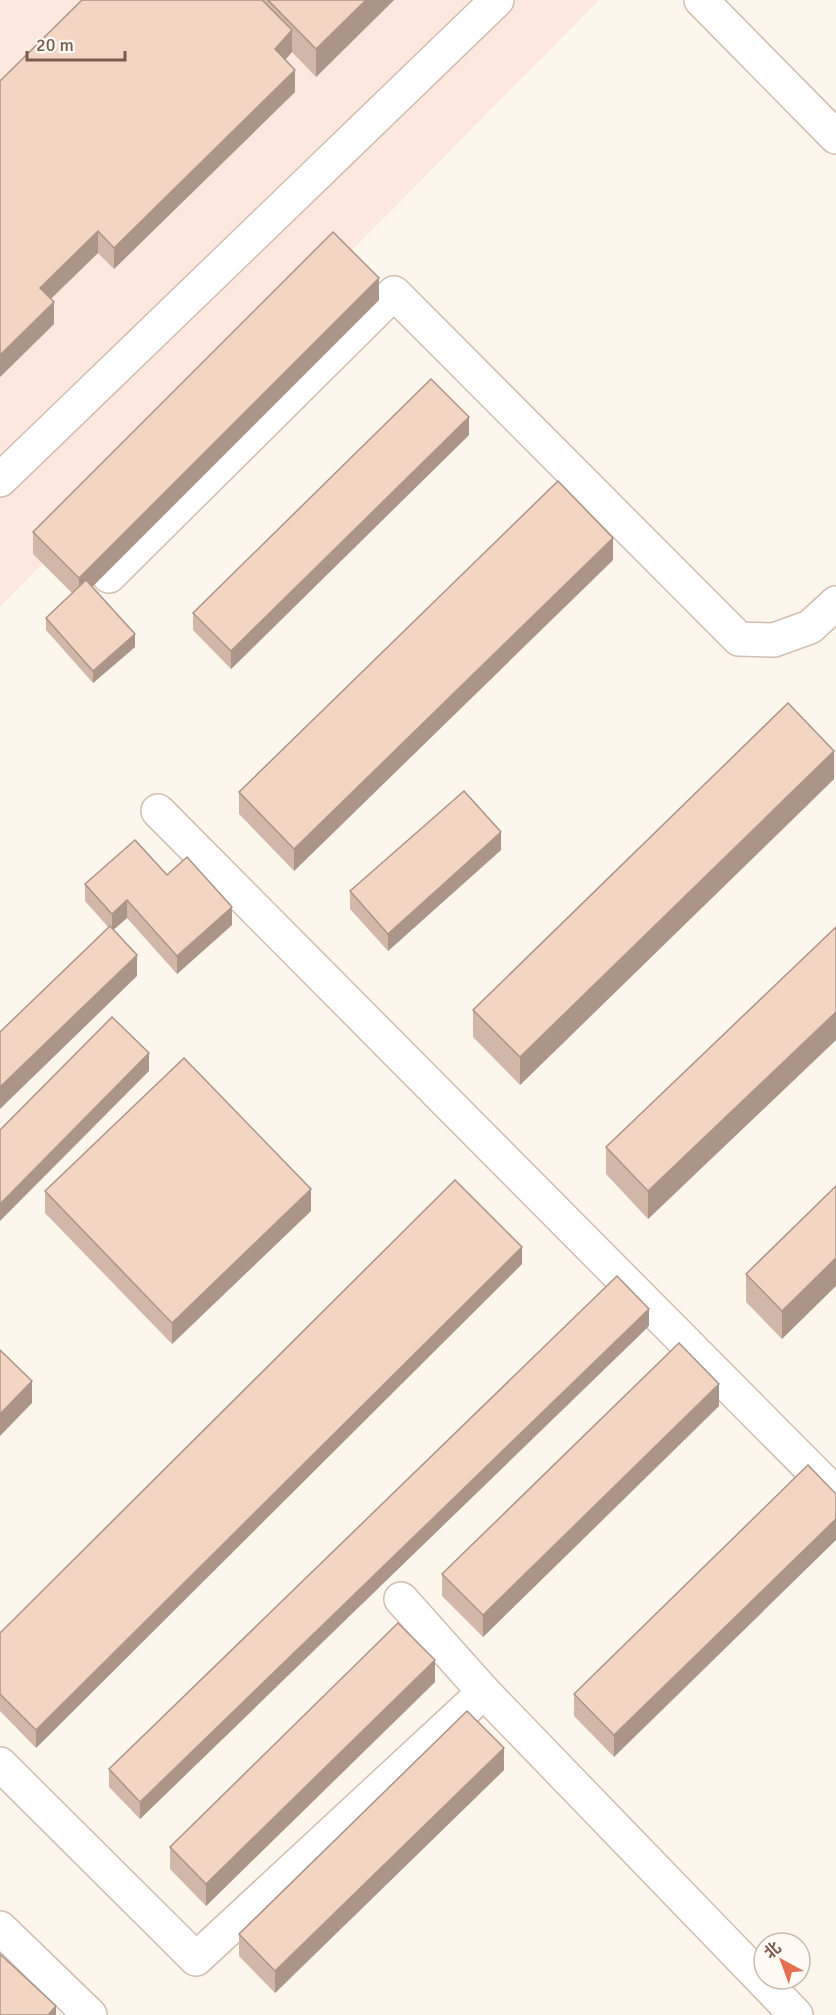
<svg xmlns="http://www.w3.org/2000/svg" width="836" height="2015" font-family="Signika,'Noto Sans SC',sans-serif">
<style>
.commercial{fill:#fde8e0}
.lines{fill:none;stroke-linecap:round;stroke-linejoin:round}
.minor-casing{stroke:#d1beb0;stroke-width:36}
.minor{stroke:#fff;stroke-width:33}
.wall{fill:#d1b7a8}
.shaded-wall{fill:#aa9588}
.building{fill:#f3d5c3;stroke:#aa9588;stroke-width:1.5}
</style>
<rect width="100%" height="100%" fill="#fdf6ec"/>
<!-- commercial -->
<polygon class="commercial" points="0,0 599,0 0,607"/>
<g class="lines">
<!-- minor casing -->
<g class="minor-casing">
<g id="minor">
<polyline points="701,0 836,137"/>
<polyline points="0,480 497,0"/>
<polyline points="109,576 394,293 739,639 774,640 810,627 836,603"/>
<polyline points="158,811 836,1494"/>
<polyline points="401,1599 484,1692 796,2015"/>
<polyline points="0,1764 196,1959 484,1692"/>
<polyline points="0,1928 90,2015"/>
</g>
</g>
<!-- minor -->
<use href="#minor" class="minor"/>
</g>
<!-- wall -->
<g class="wall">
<polygon points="82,0 394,0 316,77 292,52 285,60 295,92 114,269 98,253 51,299 54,324 0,377"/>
<polygon points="379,300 92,587 135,647 93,683 46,630 46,618 72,593 33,554 33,532"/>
<polygon points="469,435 231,669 193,630 193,613"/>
<polygon points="613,560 294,871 239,814 239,792"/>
<polygon points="834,779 520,1085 473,1037 473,1010"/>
<polygon points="501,850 388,951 350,909 350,891"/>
<polygon points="167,875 232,925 177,974 127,918 113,930 137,976 109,928 85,901 85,884"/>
<polygon points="836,927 836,1040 648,1219 606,1174 606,1147"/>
<polygon points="836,1186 782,1339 746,1302 746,1274"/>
<polygon points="45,1191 311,1211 172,1344 45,1213"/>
<polygon points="522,1264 36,1748 0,1711 0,1633"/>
<polygon points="649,1326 140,1819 109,1787 109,1769"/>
<polygon points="719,1406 483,1637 442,1596 442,1574"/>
<polygon points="808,1465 614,1757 574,1716 574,1694"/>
<polygon points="435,1682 206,1906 170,1869 170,1847"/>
<polygon points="504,1770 275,1993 239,1956 239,1934"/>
</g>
<!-- shaded-wall -->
<g class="shaded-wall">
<polygon points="366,0 394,0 316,77 316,49"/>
<polygon points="292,30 292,52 275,71 275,49"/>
<polygon points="295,70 295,92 114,269 114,248"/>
<polygon points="98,231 98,253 40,309 40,288"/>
<polygon points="379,278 379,300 79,600 79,578"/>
<polygon points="54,302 54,324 0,377 0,355"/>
<polygon points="469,417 469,435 231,669 231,651"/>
<polygon points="613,538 613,560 294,871 294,849"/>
<polygon points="135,634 135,647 93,683 93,671"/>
<polygon points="834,751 834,779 520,1085 520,1057"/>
<polygon points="501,832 501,850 388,951 388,934"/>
<polygon points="127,900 127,918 112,931 112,914"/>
<polygon points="232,907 232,925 177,974 177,956"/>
<polygon points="137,955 137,976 0,1109 0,1087"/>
<polygon points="836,1012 836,1040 648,1219 648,1191"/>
<polygon points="149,1053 149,1071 0,1221 0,1204"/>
<polygon points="311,1189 311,1211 172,1344 172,1323"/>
<polygon points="522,1247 522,1264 36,1748 36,1730"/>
<polygon points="836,1258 836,1286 782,1339 782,1311"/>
<polygon points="649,1309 649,1326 140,1819 140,1802"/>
<polygon points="32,1381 32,1403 0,1436 0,1414"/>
<polygon points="719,1384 719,1406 483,1637 483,1615"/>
<polygon points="836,1519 836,1540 614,1757 614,1735"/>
<polygon points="435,1660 435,1682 206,1906 206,1884"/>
<polygon points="504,1748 504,1770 275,1993 275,1971"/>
<polygon points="56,2006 56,2015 48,2015"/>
</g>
<!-- building -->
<g class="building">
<polygon points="82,0 262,0 292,30 275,49 295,70 114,248 98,231 40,288 54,302 0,355 0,81"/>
<polygon points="268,0 366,0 316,49"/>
<polygon points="333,232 379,278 79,578 33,532"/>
<polygon points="431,379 469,417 231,651 193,613"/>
<polygon points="558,481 613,538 294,849 239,792"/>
<polygon points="86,580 135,634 93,671 46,618"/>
<polygon points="788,703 834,751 520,1057 473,1010"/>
<polygon points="464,791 501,832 388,934 350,891"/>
<polygon points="135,840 167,875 187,857 232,907 177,956 127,900 112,914 85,884"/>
<polygon points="110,926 137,955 0,1087 0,1032"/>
<polygon points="836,927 836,1012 648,1191 606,1147"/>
<polygon points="112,1017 149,1053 0,1204 0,1130"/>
<polygon points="184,1058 311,1189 172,1323 45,1191"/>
<polygon points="455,1180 522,1247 36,1730 0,1694 0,1633"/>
<polygon points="836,1186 836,1258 782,1311 746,1274"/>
<polygon points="617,1276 649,1309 140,1802 109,1769"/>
<polygon points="679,1343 719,1384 483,1615 442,1574"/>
<polygon points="0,1350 32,1381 0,1414"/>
<polygon points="808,1465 836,1494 836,1519 614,1735 574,1694"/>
<polygon points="398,1623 435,1660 206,1884 170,1847"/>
<polygon points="467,1711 504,1748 275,1971 239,1934"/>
<polygon points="0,1954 56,2006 48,2015 0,2015"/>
</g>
<!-- north arrow -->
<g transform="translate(782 1961) rotate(319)"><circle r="28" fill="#fffaf3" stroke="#cabbb1" stroke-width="1.5"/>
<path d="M0-4.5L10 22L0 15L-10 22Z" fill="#e76f51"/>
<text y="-9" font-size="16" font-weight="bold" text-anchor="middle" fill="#7a5c4d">北</text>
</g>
<!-- scale -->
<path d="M27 51v9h98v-9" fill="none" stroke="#7a5c4d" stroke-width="3"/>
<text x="36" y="51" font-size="18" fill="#7a5c4d" stroke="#fffaf3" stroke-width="4.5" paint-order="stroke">20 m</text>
</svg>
